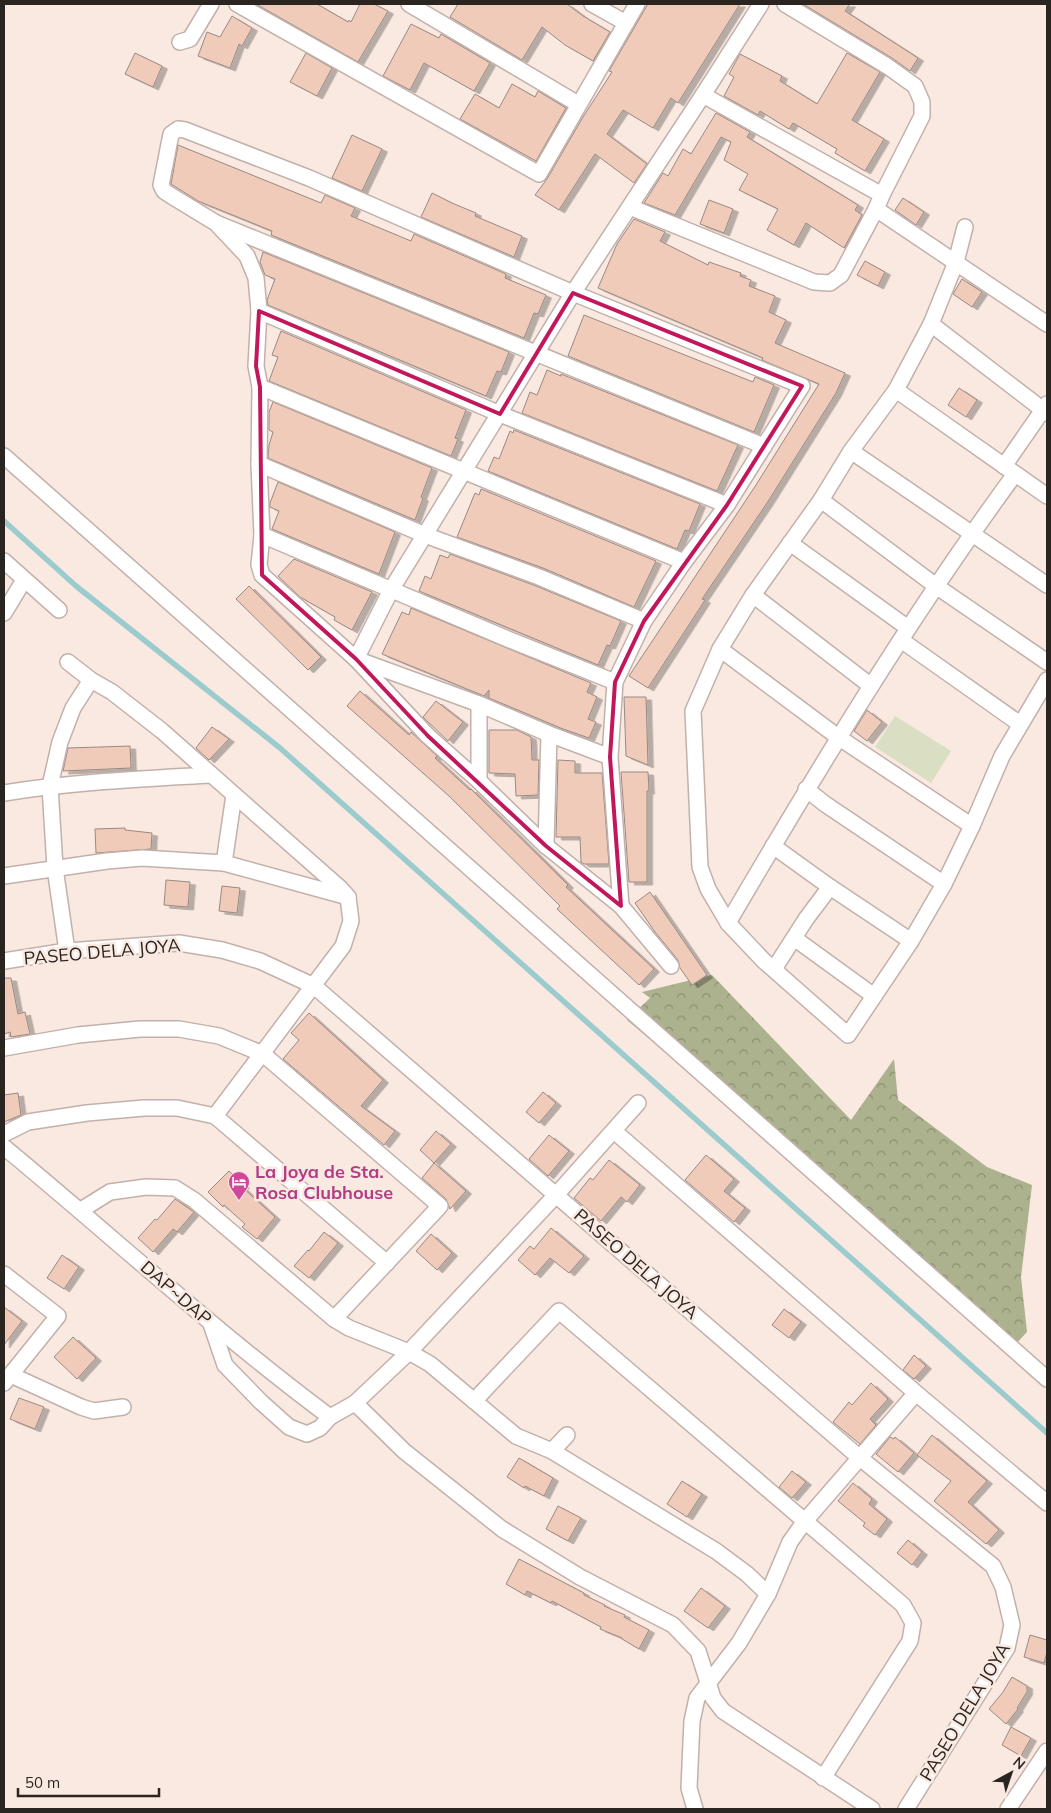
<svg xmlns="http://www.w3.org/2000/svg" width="1051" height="1813" font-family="Mulish,sans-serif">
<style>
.forest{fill:url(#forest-crowns)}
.park{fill:#dadec2}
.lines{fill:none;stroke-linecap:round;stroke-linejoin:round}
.stream{stroke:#9ccbce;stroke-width:5.5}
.building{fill:#f1cbba;stroke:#998982;filter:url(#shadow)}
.street-casing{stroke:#c2b1aa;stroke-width:18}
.street{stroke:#fff;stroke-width:15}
.marked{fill:none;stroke:#c2185b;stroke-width:4;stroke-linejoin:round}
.labels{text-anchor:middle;stroke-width:5;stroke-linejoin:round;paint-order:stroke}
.street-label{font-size:18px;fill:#2b2522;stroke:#fae9e1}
.hotel-label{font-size:18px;font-weight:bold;fill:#b23c85;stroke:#fae9e1;text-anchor:start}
</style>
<defs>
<pattern id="forest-crowns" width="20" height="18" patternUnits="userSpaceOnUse" patternTransform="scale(1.25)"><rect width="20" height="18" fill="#acb18e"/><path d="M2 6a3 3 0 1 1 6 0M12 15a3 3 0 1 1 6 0" fill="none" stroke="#8c9074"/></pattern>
<filter id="shadow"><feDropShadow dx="5.5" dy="3" stdDeviation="0" flood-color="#0004"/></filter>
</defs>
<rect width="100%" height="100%" fill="#fae9e1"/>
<!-- forest -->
<polygon class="forest" points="712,975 851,1120 894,1059 898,1100 987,1167 1032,1185 1021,1277 1027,1332 1014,1346 627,1020 650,998 642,992"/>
<!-- park -->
<polygon class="park" points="895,716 951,751 931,783 875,747"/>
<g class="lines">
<!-- stream -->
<polyline class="stream" points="4,521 76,586 280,748 1047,1433"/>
</g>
<!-- building -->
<g class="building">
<polygon points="256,4 317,4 348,22 349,20 351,22 360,4 374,4 388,11 358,62"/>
<polygon points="458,4 567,4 583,16 610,32 593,61 565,45 542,27 522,60 450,17"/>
<polygon points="648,4 740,4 678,103 671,98 653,128 623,110 607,134 647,164 634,183 595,154 559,210 535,195 547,179 583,117 612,72 609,71"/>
<polygon points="803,4 850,4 845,11 918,58 910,71 892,58"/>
<polygon points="232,16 252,28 242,46 239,44 230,68 198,56 207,32 220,37"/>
<polygon points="411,24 439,38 441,34 490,63 474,91 424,63 410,90 383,76"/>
<polygon points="135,53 162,66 153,87 125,74"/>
<polygon points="306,53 332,68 317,96 290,82"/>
<polygon points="847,53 880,72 852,120 884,139 865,171 835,153 837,149 793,123 789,129 760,111 758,115 724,96 734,77 729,74 740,54 782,76 780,81 817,104"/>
<polygon points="512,84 535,97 538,91 566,108 536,161 460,119 475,94 499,108"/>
<polygon points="716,113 750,132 747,137 858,205 855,210 862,215 844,248 806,223 794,245 767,230 778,209 739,190 748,174 724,160 731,142 721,137 675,215 644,203 663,173 668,176 683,149 691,154"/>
<polygon points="352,135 382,149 362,191 332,178"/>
<polygon points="178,145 321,203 325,195 355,208 351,216 411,241 414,234 506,274 505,278 546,295 538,314 534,313 524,338 271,235 272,231 198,201 171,184"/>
<polygon points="432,193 452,203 476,213 475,216 522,236 514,257 421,217"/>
<polygon points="903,198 924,212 916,225 895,210"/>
<polygon points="709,200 733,209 724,233 700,224"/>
<polygon points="634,219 665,232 660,241 708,265 709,262 741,273 740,276 751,280 749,286 775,296 769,312 786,320 775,343 845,373 836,393 767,503 702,599 705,600 648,688 629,676 756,485 819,384 762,360 763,358 598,288 617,244"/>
<polygon points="263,252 509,352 501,372 497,371 486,396 268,305 267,300 275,279 265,275 260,262"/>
<polygon points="865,261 885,272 878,286 857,275"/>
<polygon points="962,279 982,292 972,307 953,294"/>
<polygon points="584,315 753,382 755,377 774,385 754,432 568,356"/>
<polygon points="281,331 466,410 455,438 458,439 451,456 269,381 278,357 272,355"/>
<polygon points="547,370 561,376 561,374 738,445 717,491 522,413 530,392 537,395"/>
<polygon points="959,388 977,400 966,417 948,405"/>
<polygon points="273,402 432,468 421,497 423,498 415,520 268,458 269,445 273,432 269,430 269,412"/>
<polygon points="514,430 700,504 689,531 685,530 677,549 488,471 494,457 499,459 510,431 513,433"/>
<polygon points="278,482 395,532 379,574 272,529 279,511 270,507 270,503"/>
<polygon points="481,489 656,561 634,607 543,568 457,537 475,493 479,495"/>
<polygon points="450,554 536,586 621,621 610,646 607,645 598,665 419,591 425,576 431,579 440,555 448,558"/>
<polygon points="294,559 372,592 352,630 334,620 335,617 300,597 278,576"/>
<polygon points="249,586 321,657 308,670 236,599"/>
<polygon points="411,608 591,683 587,692 597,697 588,719 596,722 589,738 563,729 489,698 489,690 484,696 382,654 402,612 409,615"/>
<polygon points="360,691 409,735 411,732 437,756 435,758 470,790 471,789 568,885 566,887 654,969 639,985 557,909 560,906 449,796 347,706"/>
<polygon points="624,697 646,697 648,765 626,756"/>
<polygon points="436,701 463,722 448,741 423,717"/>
<polygon points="867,710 882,722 867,741 854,731"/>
<polygon points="212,727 229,739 209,760 196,748"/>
<polygon points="489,730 517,730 531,737 532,760 539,760 538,795 516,796 515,774 489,773"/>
<polygon points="130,746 131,768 63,771 68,748"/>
<polygon points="558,760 575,761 575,773 602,773 609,864 584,864 581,862 580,837 556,837"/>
<polygon points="621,772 648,772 649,791 647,791 647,882 629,882"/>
<polygon points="125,828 125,830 152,833 151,849 96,853 95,829"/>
<polygon points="166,880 190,882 188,907 164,905"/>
<polygon points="222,886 240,888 237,913 219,911"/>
<polygon points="650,892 707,975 692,985 680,968 678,960 655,932 635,903"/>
<polygon points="4,978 11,978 18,1014 25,1012 30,1034 11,1037 10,1032 4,1034"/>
<polygon points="309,1013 383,1080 361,1106 395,1131 384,1145 283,1059 299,1040 291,1033"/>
<polygon points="543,1092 556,1103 539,1123 526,1112"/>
<polygon points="18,1093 21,1115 4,1122 4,1095"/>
<polygon points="436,1131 451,1144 434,1163 420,1150"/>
<polygon points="549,1135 569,1151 548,1176 529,1159"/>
<polygon points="706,1155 734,1179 724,1191 745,1208 734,1222 685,1180"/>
<polygon points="609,1160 640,1185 627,1202 621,1197 601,1221 574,1198 590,1178 593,1180"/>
<polygon points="434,1163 466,1191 450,1209 446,1199 422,1178"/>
<polygon points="229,1171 244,1185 242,1187 275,1217 257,1239 242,1227 245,1224 224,1205 223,1207 208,1192"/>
<polygon points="175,1199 194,1212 177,1232 173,1229 153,1252 138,1238 155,1219 157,1220"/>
<polygon points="551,1228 584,1256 569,1273 550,1258 535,1275 518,1260 530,1246 534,1249"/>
<polygon points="324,1232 338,1243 309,1278 294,1266 308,1250 309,1251"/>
<polygon points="431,1234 452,1253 437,1270 416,1251"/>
<polygon points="62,1255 79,1267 64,1289 47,1278"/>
<polygon points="4,1307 22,1321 4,1345"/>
<polygon points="784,1309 801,1322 789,1338 772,1325"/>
<polygon points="73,1337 96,1358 77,1379 54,1357"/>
<polygon points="914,1355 926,1366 914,1379 903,1370"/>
<polygon points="871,1383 888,1399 870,1419 876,1425 860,1444 833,1422 849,1402 852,1405"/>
<polygon points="19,1398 44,1407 35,1429 10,1419"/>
<polygon points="932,1435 987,1481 968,1502 999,1530 986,1544 934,1501 951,1481 917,1455"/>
<polygon points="890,1437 894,1439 895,1437 914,1453 898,1472 876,1454"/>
<polygon points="519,1458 553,1478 544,1496 525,1486 524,1488 507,1477"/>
<polygon points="792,1471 806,1482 792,1498 779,1487"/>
<polygon points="682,1481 702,1494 687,1517 667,1504"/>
<polygon points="853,1483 872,1499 869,1504 887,1519 875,1535 863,1526 865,1523 838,1501"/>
<polygon points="558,1506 581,1518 568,1541 546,1529"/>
<polygon points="908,1540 922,1552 912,1565 897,1553"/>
<polygon points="519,1559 584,1593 584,1595 605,1605 604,1606 625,1615 624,1617 649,1630 639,1649 622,1639 622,1638 600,1629 601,1627 552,1601 551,1603 527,1591 525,1595 506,1584"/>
<polygon points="701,1588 725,1606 708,1628 684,1611"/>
<polygon points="1030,1635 1047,1640 1047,1652 1044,1663 1024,1657"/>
<polygon points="1012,1677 1027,1686 1027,1692 1017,1708 1018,1709 1006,1724 989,1709 1003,1692"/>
<polygon points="1011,1727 1031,1738 1021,1756 1002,1745"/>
</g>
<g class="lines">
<!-- street casing -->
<g class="street-casing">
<g id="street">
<polyline points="237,4 539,174 637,4"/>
<polyline points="409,4 578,104"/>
<polyline points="592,4 626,23"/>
<polyline points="785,4 887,66 915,86 922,102 922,116 882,195"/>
<polyline points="180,42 190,39 211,4"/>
<polyline points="630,207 814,282 830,283 841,275 876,209 882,195 703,95"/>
<polyline points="876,209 1047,324"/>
<polyline points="216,223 764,446 727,505 684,562 644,621 615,682 610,757 621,906 546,846 479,781 428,736 356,659 479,704 549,734 610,757"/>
<polyline points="965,227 956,262 931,324 896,390 851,451 821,500 753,595 720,649 693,711 700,867 708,889 728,923 764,961 848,1035 911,941 944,884 972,826 1002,756 1047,680"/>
<polyline points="259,311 500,414 727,505"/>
<polyline points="931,324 1047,413"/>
<polyline points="260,387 259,464 262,535 259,565 262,575 356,659 391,590 573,293 703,95 761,4"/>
<polyline points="896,390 1047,496"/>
<polyline points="851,451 1047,585"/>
<polyline points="4,456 1047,1379"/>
<polyline points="259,464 425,535 539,577 644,621"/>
<polyline points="1004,466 1047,404"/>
<polyline points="821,500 936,586 1047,662"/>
<polyline points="262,535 510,640 615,682"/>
<polyline points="790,543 908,628"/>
<polyline points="4,561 59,610"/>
<polyline points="684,562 260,387 256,366 259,311 256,278 247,256 216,223 170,195 164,191 161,185 171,134 178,129 185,130 309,178 573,293 802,386 764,446"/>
<polyline points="753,595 871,686"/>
<polyline points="4,613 24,580"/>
<polyline points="901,640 1020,724"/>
<polyline points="720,649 838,737 972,826"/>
<polyline points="68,662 91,680 112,692 162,731 340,888 348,897 351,921 343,946 215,1116"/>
<polyline points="479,781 479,704"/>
<polyline points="806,789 825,804 944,884"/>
<path d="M 4,793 C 72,782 141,779 210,775"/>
<polyline points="546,846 549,734"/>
<polyline points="773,846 830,887 911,941"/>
<polyline points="224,863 234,795"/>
<polyline points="4,876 107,861 142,858 224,863 348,897"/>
<polyline points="621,906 671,966"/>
<path d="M 728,923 C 818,769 910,617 1015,474"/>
<polyline points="794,938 874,996"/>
<polyline points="67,951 55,868 50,786 60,742 73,708 91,680"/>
<polyline points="4,961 67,951 179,943 222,950 260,961 314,986 860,1458 993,1566 1003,1587 1012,1625 1007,1648 906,1809"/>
<polyline points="774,969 806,919 830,887"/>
<polyline points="4,1048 78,1035 140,1029 179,1029 219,1036 263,1054 440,1206 334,1319"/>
<polyline points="614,1131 916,1393 1047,1503"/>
<polyline points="4,1134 28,1122 87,1113 144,1108 177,1108 215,1116 387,1263"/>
<path d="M 4,1147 C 113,1237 217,1333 330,1417"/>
<polyline points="81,1210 110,1192 146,1187 175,1188 194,1200 334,1319 349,1328 409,1352 430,1364 516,1436 552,1451 716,1551 747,1574 768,1594"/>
<polyline points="4,1274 58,1316 4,1383"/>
<polyline points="211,1324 225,1365 261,1402 289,1427 307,1434 320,1428 330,1417 355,1403 409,1352 556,1195 638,1103"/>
<polyline points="11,1375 81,1407 94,1411 123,1407"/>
<polyline points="474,1401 559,1311 903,1605 913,1623 910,1641 823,1778"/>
<polyline points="355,1403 404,1451 502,1529 580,1577 673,1625 698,1651 713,1698 723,1711 872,1809"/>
<polyline points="552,1451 567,1435"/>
<polyline points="695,1809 689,1788 692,1721 697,1698 739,1643 768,1594 790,1542 805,1521 916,1393"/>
<polyline points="1008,1809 1047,1751"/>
</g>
</g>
<!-- street -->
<use href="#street" class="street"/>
</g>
<!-- marked area -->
<path class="marked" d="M 573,293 L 802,386 L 727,505 L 644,621 L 615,682 L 610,757 L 621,906 L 546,846 L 428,736 L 356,659 L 262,575 L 260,387 L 256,366 L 259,311 L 500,414 Z"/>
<!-- icons -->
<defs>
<g id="hotel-pin" transform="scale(1.125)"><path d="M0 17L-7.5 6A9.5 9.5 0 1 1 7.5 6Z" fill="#d1479c" stroke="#fae9e1"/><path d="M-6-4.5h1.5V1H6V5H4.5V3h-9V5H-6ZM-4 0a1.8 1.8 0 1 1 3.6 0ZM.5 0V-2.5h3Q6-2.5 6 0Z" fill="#fff"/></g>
</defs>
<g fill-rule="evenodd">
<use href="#hotel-pin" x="239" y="1182"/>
</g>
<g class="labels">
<!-- street labels -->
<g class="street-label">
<text transform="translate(102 952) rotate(-5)" y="6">PASEO DELA JOYA</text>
<text transform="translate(636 1264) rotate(41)" y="6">PASEO DELA JOYA</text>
<text transform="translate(176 1293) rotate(41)" y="6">DAP~DAP</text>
<text transform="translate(965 1712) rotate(-59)" y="6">PASEO DELA JOYA</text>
</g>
<!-- hotel labels -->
<g class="hotel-label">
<text x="255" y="1178">La Joya de Sta.<tspan x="255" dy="21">Rosa Clubhouse</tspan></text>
</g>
</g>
<!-- border -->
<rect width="1051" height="1813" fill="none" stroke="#2b2522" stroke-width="10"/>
<!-- north arrow -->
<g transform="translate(1011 1773) rotate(40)" stroke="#fae9e1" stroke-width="4" paint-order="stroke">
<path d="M0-4L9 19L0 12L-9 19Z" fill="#2b2522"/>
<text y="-8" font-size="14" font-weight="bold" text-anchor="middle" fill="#2b2522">N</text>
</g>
<!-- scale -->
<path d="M18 1788v8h141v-8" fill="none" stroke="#2b2522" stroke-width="2.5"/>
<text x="25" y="1788" font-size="15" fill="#2b2522" stroke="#fae9e1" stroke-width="4" paint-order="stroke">50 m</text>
</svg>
